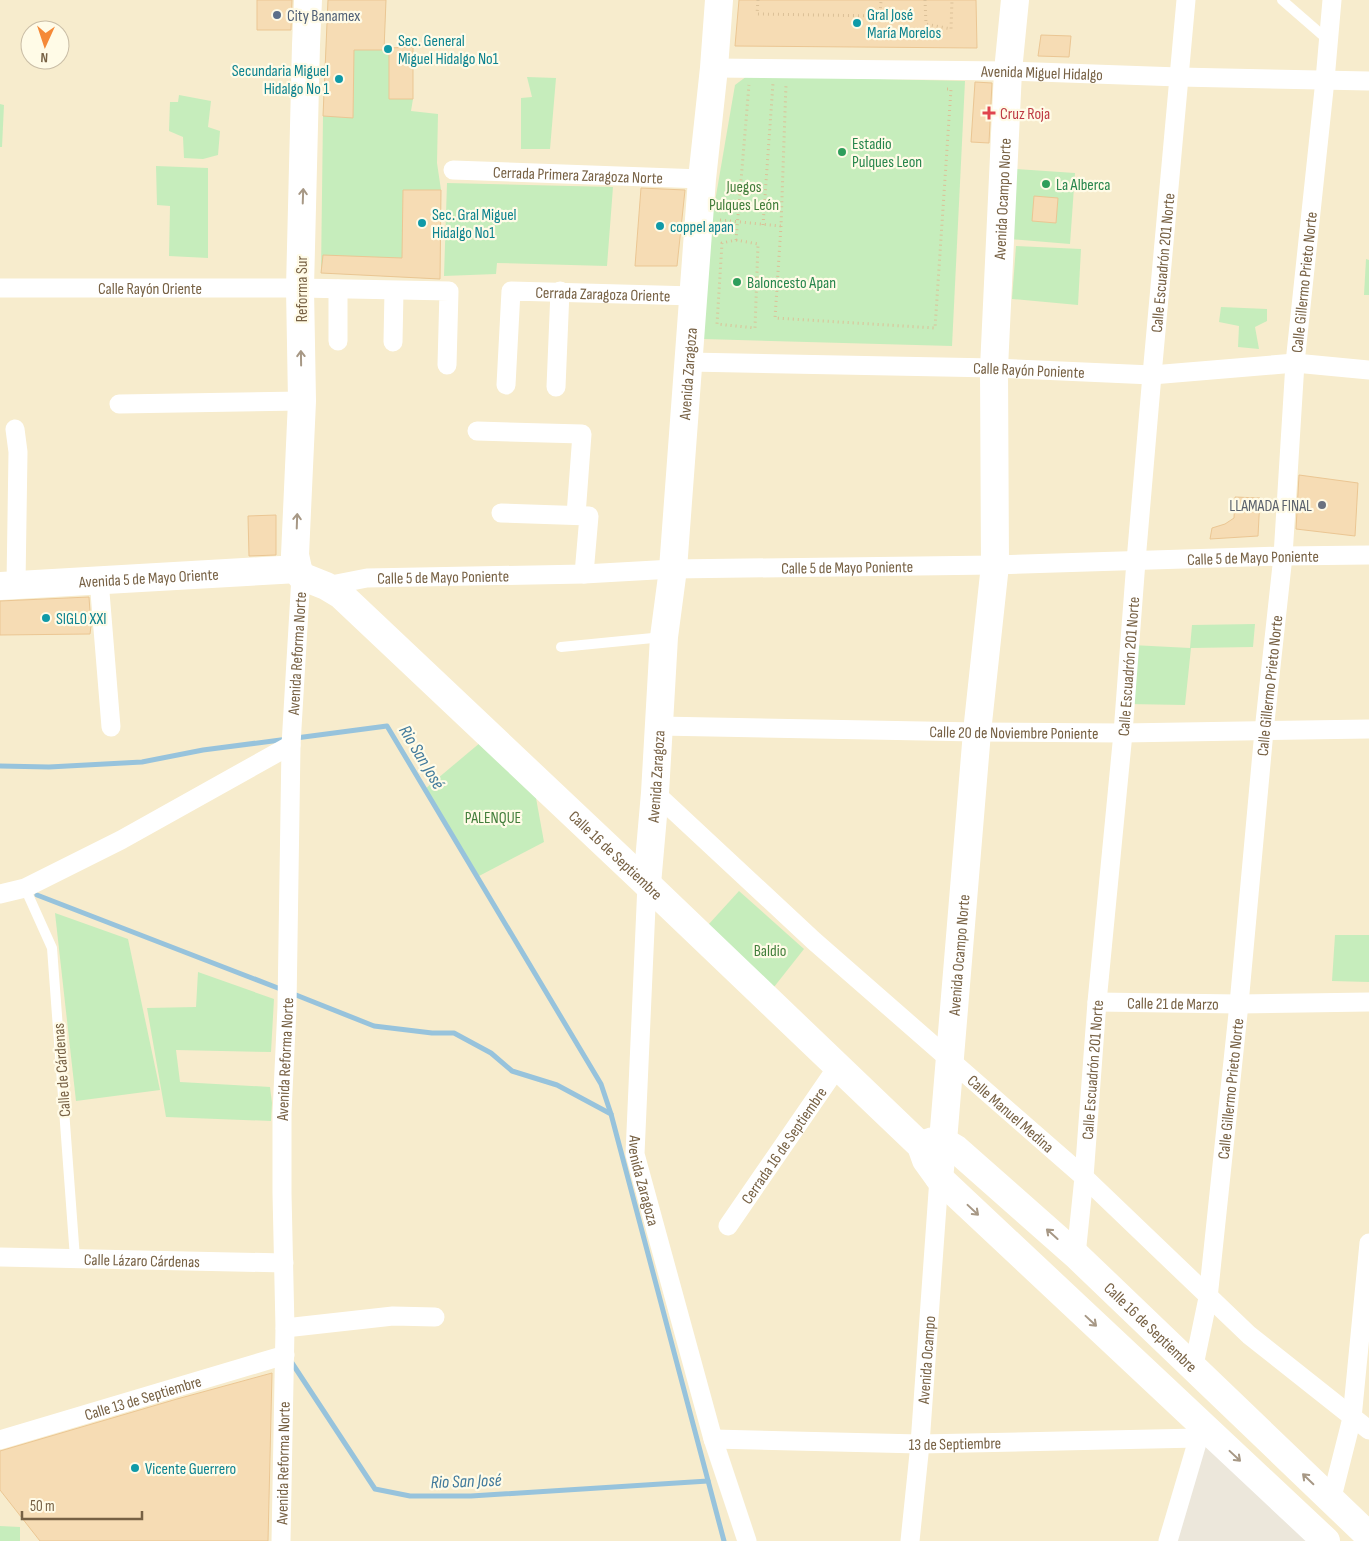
<svg xmlns="http://www.w3.org/2000/svg" width="1369" height="1541" font-family="'Sofia Sans Condensed',sans-serif">
<style>
.residential{fill:#f7eccd;fill-rule:evenodd}
.industrial{fill:#ece7db}
.green{fill:#c6edbc}
.lines{fill:none;stroke-linecap:round;stroke-linejoin:round}
.stream{stroke:#97c3dc;stroke-width:5}
.building{fill:#f6dcb4;stroke:#ebc693}
.path{stroke:#dbc097;stroke-width:3;stroke-dasharray:1 4;stroke-linecap:butt}
.lane{stroke:#fff;stroke-width:10}
.street{stroke:#fff;stroke-width:19}
.secondary{stroke:#fff;stroke-width:28}
.oneway{stroke:#a79885}
.service-dot{fill:#5c6f8a;stroke:#fffbe7;stroke-width:2}
.culture-dot{fill:#0f9aa8;stroke:#fffbe7;stroke-width:2}
.health-dot{fill:#e0444e;stroke:#fffbe7;stroke-width:2}
.leisure-dot{fill:#2e9e5b;stroke:#fffbe7;stroke-width:2}
.worship-dot{fill:#6b7280;stroke:#fffbe7;stroke-width:2}
.labels{text-anchor:middle;stroke-width:4.5;stroke-linejoin:round;paint-order:stroke}
.culture-label{font-size:16px;fill:#0d838f;stroke:#fffbe7;text-anchor:start}
.service-label{font-size:16px;fill:#4e5e75;stroke:#fffbe7;text-anchor:start}
.street-label{font-size:16px;fill:#776144;stroke:#fffbe7}
.health-label{font-size:16px;fill:#be3a42;stroke:#fffbe7;text-anchor:start}
.leisure-label{font-size:16px;fill:#27864d;stroke:#fffbe7;text-anchor:start}
.park-label{font-size:16px;fill:#427e3b;stroke:#fffbe7}
.worship-label{font-size:16px;fill:#5b616d;stroke:#fffbe7;text-anchor:end}
.water-label{font-size:18px;font-style:italic;fill:#417a9c;stroke:#fffbe7}
</style>
<rect width="100%" height="100%" fill="#fef9df"/>
<!-- residential -->
<path class="residential" d="M 0,0 L 1369,0 L 1369,1541 L 0,1541 ZM 30,30 L 60,30 L 60,60 L 30,60 Z"/>
<!-- industrial -->
<polygon class="industrial" points="1206,1439 1314,1541 1175,1541"/>
<!-- green -->
<g class="green">
<polygon points="328,0 386,0 384,48 389,50 413,47 413,99 411,111 438,114 437,163 441,190 440,279 321,273 323,116"/>
<polygon points="747,76 965,81 952,346 703,339 712,219 735,85"/>
<polygon points="527,77 556,78 550,149 521,149 521,98 532,97"/>
<polygon points="179,95 211,101 208,127 220,131 218,155 203,159 184,158 183,137 169,131 170,102 178,102"/>
<polygon points="0,104 4,105 2,147 0,147"/>
<polygon points="156,166 208,168 208,258 169,256 170,206 157,205"/>
<polygon points="1015,169 1075,173 1070,244 1010,239"/>
<polygon points="447,183 613,187 607,266 497,263 496,274 444,276"/>
<polygon points="1016,246 1081,249 1078,305 1012,299"/>
<polygon points="1366,259 1369,260 1369,295 1364,295"/>
<polygon points="1221,307 1267,309 1267,321 1255,327 1259,349 1238,347 1239,326 1219,322"/>
<polygon points="1255,624 1253,647 1191,648 1185,705 1127,704 1132,645 1190,648 1192,625"/>
<polygon points="481,742 536,798 544,842 479,876 425,789"/>
<polygon points="739,891 804,949 774,987 708,925"/>
<polygon points="55,913 128,939 160,1090 76,1101"/>
<polygon points="1335,935 1369,935 1369,982 1332,981"/>
<polygon points="198,972 274,999 271,1052 176,1050 180,1082 270,1087 272,1103 271,1121 166,1117 147,1008 196,1007"/>
<polygon points="0,1526 20,1527 20,1541 0,1541"/>
</g>
<g class="lines">
<!-- stream -->
<g class="stream">
<polyline points="296,738 387,726 601,1084 611,1114"/>
<polyline points="0,766 49,767 142,762 203,750 288,739"/>
<polyline points="37,895 283,990"/>
<polyline points="291,993 374,1026 432,1033 454,1033 491,1053 512,1071 557,1085 611,1114 724,1541"/>
<polyline points="292,1363 375,1489 410,1496 471,1496 708,1481"/>
</g>
</g>
<!-- building -->
<g class="building">
<polygon points="257,0 292,0 291,30 257,30"/>
<polygon points="328,0 386,0 384,50 354,50 353,118 323,116"/>
<polygon points="739,0 976,0 977,48 735,46"/>
<polygon points="1041,35 1071,36 1069,57 1038,56"/>
<polygon points="413,47 413,99 389,99 389,48"/>
<polygon points="975,82 992,83 989,143 971,142"/>
<polygon points="641,188 685,190 677,266 635,266"/>
<polygon points="403,190 441,190 440,279 321,273 323,255 402,258"/>
<polygon points="1034,196 1058,198 1056,223 1032,221"/>
<polygon points="1299,475 1358,483 1355,536 1296,529"/>
<polygon points="1235,497 1260,498 1258,536 1210,539 1212,528 1225,524 1234,518"/>
<polygon points="276,515 276,555 249,556 248,516"/>
<polygon points="89,597 91,626 90,634 0,635 0,601"/>
<polygon points="272,1373 268,1541 40,1541 0,1490 0,1451 177,1399"/>
</g>
<g class="lines">
<!-- path -->
<g class="path">
<polyline points="758,0 757,14 880,16 881,0"/>
<polyline points="925,0 926,24 951,29 952,0"/>
<polyline points="720,220 781,226 786,84"/>
<polyline points="763,225 773,83"/>
<polyline points="781,226 775,318 935,328 951,89 947,89"/>
<polyline points="736,240 758,244 755,328 717,324 722,243 736,240 749,85"/>
</g>
<!-- lane -->
<g class="lane">
<polyline points="1282,0 1328,40"/>
<polyline points="561,647 663,637"/>
<polyline points="25,888 52,948 75,1258"/>
</g>
<!-- street -->
<g class="street">
<path id="s1" d="M 714,68 L 1008,71 L 1179,77 L 1369,81"/>
<path id="s2" d="M 453,170 L 702,179"/>
<path id="s3" d="M 0,288 L 300,288 L 449,291 L 447,365"/>
<polyline points="338,341 338,289"/>
<polyline points="393,342 394,291"/>
<path id="s4" d="M 689,362 L 994,368 L 1152,375 L 1295,363 L 1369,370"/>
<path id="s5" d="M 506,385 L 511,291 L 694,296"/>
<polyline points="556,387 560,291"/>
<polyline points="119,404 302,401"/>
<polyline points="15,429 18,452 16,584"/>
<polyline points="477,431 582,434 576,515"/>
<polyline points="501,513 589,516 584,574"/>
<polyline points="99,580 111,727"/>
<path id="s6" d="M 326,586 L 367,578 L 584,574 L 673,569 L 995,565 L 1283,556 L 1369,555"/>
<path id="s7" d="M 659,726 L 977,732 L 1123,733 L 1369,729"/>
<path id="s8" d="M 655,793 L 814,941 L 1084,1177 L 1249,1335 L 1369,1430"/>
<path id="s9" d="M 647,884 L 635,1154 L 713,1439 L 747,1541"/>
<polyline points="0,894 25,888 121,840 291,745"/>
<path id="s10" d="M 1097,1002 L 1239,1004 L 1369,1002"/>
<path id="s11" d="M 728,1226 L 838,1066"/>
<path id="s12" d="M 1076,1255 L 1084,1177 L 1097,1002 L 1123,733 L 1136,561 L 1152,375 L 1186,0"/>
<path id="s13" d="M 0,1257 L 284,1263"/>
<polyline points="285,1328 393,1316 435,1317"/>
<path id="s14" d="M 1193,1370 L 1208,1298 L 1239,1004 L 1264,731 L 1283,556 L 1295,363 L 1325,80 L 1332,0"/>
<path id="s15" d="M 713,1439 L 920,1444 L 1198,1438"/>
<path id="s16" d="M 0,1440 L 285,1355"/>
<polyline points="1331,1501 1352,1418 1369,1243"/>
<path id="s17" d="M 281,1541 L 285,1328 L 282,1193 L 282,1113 L 287,1007 L 291,745 L 301,576"/>
<path id="s18" d="M 910,1541 L 920,1444 L 939,1178"/>
<polyline points="1168,1541 1202,1426"/>
</g>
<!-- secondary -->
<g class="secondary">
<path id="s19" d="M 308,0 L 306,45 L 300,288 L 302,401 L 295,555 L 298,569 L 301,576 L 326,586 L 341,595 L 647,884 L 921,1146 L 926,1160 L 939,1178 L 1326,1541"/>
<path id="s20" d="M 0,586 L 298,569"/>
<path id="s21" d="M 647,884 L 655,793 L 664,637 L 673,569 L 702,179 L 714,68 L 719,0"/>
<path id="s22" d="M 927,1143 C 938,1138 947,1143 956,1149 L 1076,1255 L 1369,1536"/>
<path id="s23" d="M 939,1178 L 943,1141 L 977,732 L 995,565 L 994,368 L 1008,71 L 1015,0"/>
</g>
</g>
<!-- one-way arrows -->
<defs><path id="oneway-shaft" d="M-6 0H5M1.5-3L5.5 0L1.5 3" fill="none" stroke-width="1.6" stroke-linecap="round" stroke-linejoin="round" transform="scale(1.25)"/></defs>
<g class="oneway">
<use href="#oneway-shaft" transform="translate(303 196) rotate(-88)"/>
<use href="#oneway-shaft" transform="translate(301 358) rotate(-91)"/>
<use href="#oneway-shaft" transform="translate(297 521) rotate(-88)"/>
<use href="#oneway-shaft" transform="translate(973 1210) rotate(43)"/>
<use href="#oneway-shaft" transform="translate(1052 1234) rotate(-138)"/>
<use href="#oneway-shaft" transform="translate(1091 1321) rotate(43)"/>
<use href="#oneway-shaft" transform="translate(1235 1456) rotate(43)"/>
<use href="#oneway-shaft" transform="translate(1308 1479) rotate(-136)"/>
</g>
<!-- markers -->
<circle class="service-dot" cx="277" cy="15" r="5"/>
<g class="culture-dot">
<circle cx="857" cy="23" r="5"/>
<circle cx="388" cy="49" r="5"/>
<circle cx="339" cy="79" r="5"/>
<circle cx="422" cy="223" r="5"/>
<circle cx="660" cy="226" r="5"/>
<circle cx="46" cy="618" r="5"/>
<circle cx="135" cy="1468" r="5"/>
</g>
<path class="health-dot" d="M986.5 105.5h5v5h5v5h-5v5h-5v-5h-5v-5h5z"/>
<g class="leisure-dot">
<circle cx="842" cy="152" r="5"/>
<circle cx="1046" cy="184" r="5"/>
<circle cx="737" cy="282" r="5"/>
</g>
<circle class="worship-dot" cx="1322" cy="505" r="5"/>
<g class="labels">
<!-- culture labels -->
<g class="culture-label">
<text x="867" y="20">Gral José<tspan x="867" dy="18">María Morelos</tspan></text>
<text x="398" y="46">Sec. General<tspan x="398" dy="18">Miguel Hidalgo No1</tspan></text>
<text x="329" y="76" text-anchor="end">Secundaria Miguel<tspan x="329" dy="18">Hidalgo No 1</tspan></text>
<text x="432" y="220">Sec. Gral Miguel<tspan x="432" dy="18">Hidalgo No1</tspan></text>
<text x="670" y="232">coppel apan</text>
<text x="56" y="624">SIGL0 XXI</text>
<text x="145" y="1474">Vicente Guerrero</text>
</g>
<!-- service labels -->
<g class="service-label">
<text x="287" y="21">City Banamex</text>
</g>
<!-- street labels -->
<g class="street-label">
<text dy="6" stroke="none"><textPath href="#s1" startOffset="328">Avenida Miguel Hidalgo</textPath></text>
<text dy="6" stroke="none"><textPath href="#s2" startOffset="125">Cerrada Primera Zaragoza Norte</textPath></text>
<text dy="6" stroke="none"><textPath href="#s23" startOffset="982">Avenida Ocampo Norte</textPath></text>
<text dy="6" stroke="none"><textPath href="#s12" startOffset="996">Calle Escuadrón 201 Norte</textPath></text>
<text dy="6" stroke="none"><textPath href="#s14" startOffset="1094">Calle Gillermo Prieto Norte</textPath></text>
<text dy="6" stroke="none"><textPath href="#s3" startOffset="150">Calle Rayón Oriente</textPath></text>
<text transform="translate(301 289) rotate(-90)" y="6">Reforma Sur</text>
<text dy="6" stroke="none"><textPath href="#s5" startOffset="186">Cerrada Zaragoza Oriente</textPath></text>
<text dy="6" stroke="none"><textPath href="#s4" startOffset="340">Calle Rayón Poniente</textPath></text>
<text dy="6" stroke="none"><textPath href="#s21" startOffset="512">Avenida Zaragoza</textPath></text>
<text dy="6" stroke="none"><textPath href="#s6" startOffset="928">Calle 5 de Mayo Poniente</textPath></text>
<text dy="6" stroke="none"><textPath href="#s6" startOffset="522">Calle 5 de Mayo Poniente</textPath></text>
<text dy="6" stroke="none"><textPath href="#s20" startOffset="149">Avenida 5 de Mayo Oriente</textPath></text>
<text dy="6" stroke="none"><textPath href="#s6" startOffset="118">Calle 5 de Mayo Poniente</textPath></text>
<text dy="6" stroke="none"><textPath href="#s17" startOffset="888">Avenida Reforma Norte</textPath></text>
<text dy="6" stroke="none"><textPath href="#s12" startOffset="591">Calle Escuadrón 201 Norte</textPath></text>
<text dy="6" stroke="none"><textPath href="#s14" startOffset="689">Calle Gillermo Prieto Norte</textPath></text>
<text dy="6" stroke="none"><textPath href="#s7" startOffset="355">Calle 20 de Noviembre Poniente</textPath></text>
<text dy="6" stroke="none"><textPath href="#s21" startOffset="108">Avenida Zaragoza</textPath></text>
<text dy="6" stroke="none"><textPath href="#s19" startOffset="1000">Calle 16 de Septiembre</textPath></text>
<text dy="6" stroke="none"><textPath href="#s23" startOffset="224">Avenida Ocampo Norte</textPath></text>
<text dy="6" stroke="none"><textPath href="#s10" startOffset="76">Calle 21 de Marzo</textPath></text>
<text dy="6" stroke="none"><textPath href="#s17" startOffset="482">Avenida Reforma Norte</textPath></text>
<text transform="translate(61 1070) rotate(-94)" y="6">Calle de Cárdenas</text>
<text dy="6" stroke="none"><textPath href="#s12" startOffset="186">Calle Escuadrón 201 Norte</textPath></text>
<text dy="6" stroke="none"><textPath href="#s14" startOffset="284">Calle Gillermo Prieto Norte</textPath></text>
<text dy="6" stroke="none"><textPath href="#s8" startOffset="479">Calle Manuel Medina</textPath></text>
<text dy="6" stroke="none"><textPath href="#s11" startOffset="98">Cerrada 16 de Septiembre</textPath></text>
<text dy="6" stroke="none"><textPath href="#s9" startOffset="298">Avenida Zaragoza</textPath></text>
<text dy="6" stroke="none"><textPath href="#s13" startOffset="142">Calle Lázaro Cárdenas</textPath></text>
<text dy="6" stroke="none"><textPath href="#s22" startOffset="295">Calle 16 de Septiembre</textPath></text>
<text dy="6" stroke="none"><textPath href="#s18" startOffset="182">Avenida Ocampo</textPath></text>
<text dy="6" stroke="none"><textPath href="#s16" startOffset="149">Calle 13 de Septiembre</textPath></text>
<text dy="6" stroke="none"><textPath href="#s15" startOffset="242">13 de Septiembre</textPath></text>
<text dy="6" stroke="none"><textPath href="#s17" startOffset="78">Avenida Reforma Norte</textPath></text>
</g>
<!-- health labels -->
<g class="health-label">
<text x="1000" y="119">Cruz Roja</text>
</g>
<!-- leisure labels -->
<g class="leisure-label">
<text x="852" y="149">Estadio<tspan x="852" dy="18">Pulques Leon</tspan></text>
<text x="1056" y="190">La Alberca</text>
<text x="747" y="288">Baloncesto Apan</text>
</g>
<!-- park labels -->
<g class="park-label">
<text x="744" y="192">Juegos<tspan x="744" dy="18">Pulques León</tspan></text>
<text x="493" y="823">PALENQUE</text>
<text x="770" y="956">Baldio</text>
</g>
<!-- worship labels -->
<g class="worship-label">
<text x="1312" y="511">LLAMADA FINAL</text>
</g>
<!-- water labels -->
<g class="water-label">
<text transform="translate(422 757) rotate(59)" y="6">Rio San José</text>
<text transform="translate(466 1481) rotate(-2)" y="6">Rio San José</text>
</g>
</g>
<!-- north arrow -->
<g transform="translate(45 45) rotate(183)"><circle r="24" fill="#fffbe7" stroke="#c9bda6"/>
<path d="M0-4L9 19L0 12L-9 19Z" fill="#f58938"/>
<text y="-8" font-size="14" font-weight="bold" text-anchor="middle" fill="#776144">N</text>
</g>
<!-- scale -->
<path d="M22 1511v8h120v-8" fill="none" stroke="#776144" stroke-width="2.5"/>
<text x="30" y="1511" font-size="15" fill="#776144" stroke="#fffbe7" stroke-width="4" paint-order="stroke">50 m</text>
</svg>
